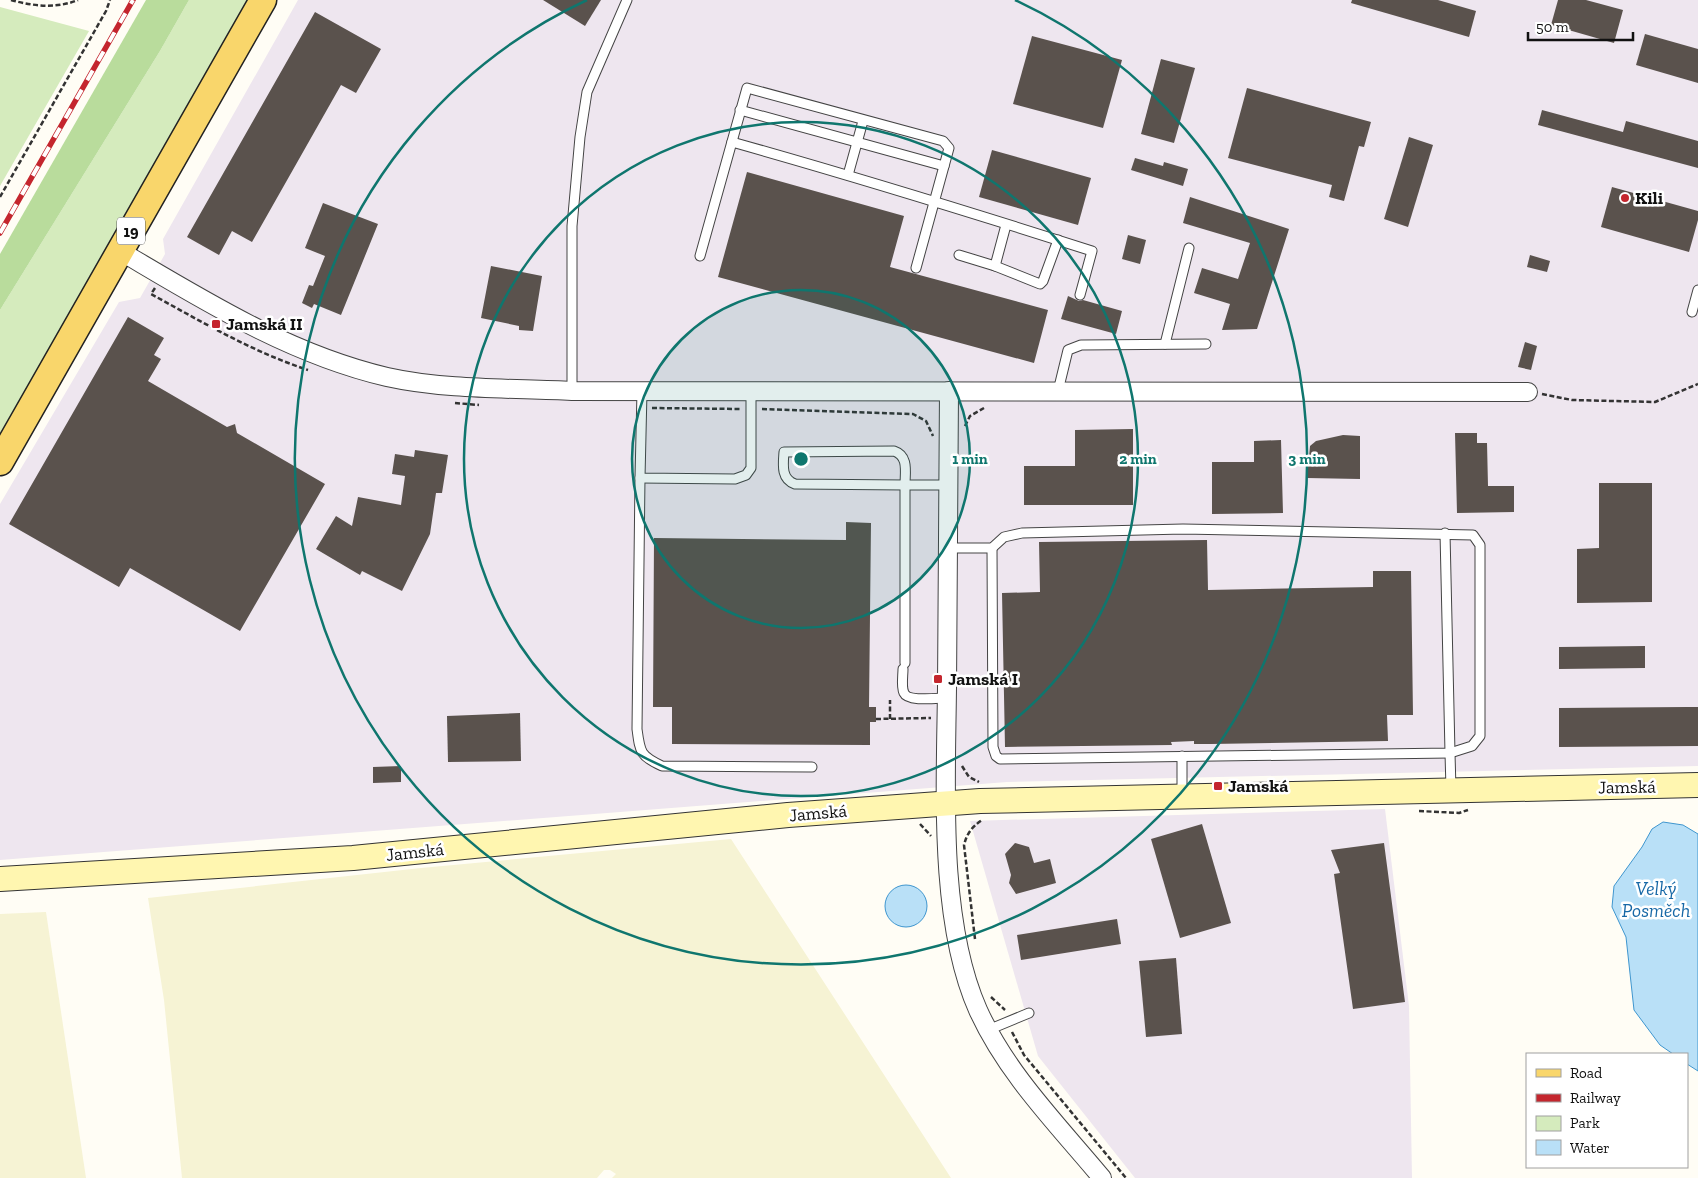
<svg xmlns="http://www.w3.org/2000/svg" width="1698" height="1178" font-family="'Zilla Slab',serif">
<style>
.industrial{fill:#eee6ef}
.farmland{fill:#f6f3d4}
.green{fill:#d5ebbd}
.forest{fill:#b9dc9c}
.water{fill:#b9e0f7;stroke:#3f96cf}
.building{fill:#5a524d}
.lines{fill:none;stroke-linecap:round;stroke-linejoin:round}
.lane-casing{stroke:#444;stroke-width:11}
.street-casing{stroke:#444;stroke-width:20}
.secondary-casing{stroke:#333;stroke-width:26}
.primary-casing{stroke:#222;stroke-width:29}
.path{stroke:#333;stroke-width:2.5;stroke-dasharray:5 2.5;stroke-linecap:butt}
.lane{stroke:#fff;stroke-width:9}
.street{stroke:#fff;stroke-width:18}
.secondary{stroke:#fff6b0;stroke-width:24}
.primary{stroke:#f9d66b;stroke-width:26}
.rail-casing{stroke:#c4262e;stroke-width:5.5}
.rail{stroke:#fff;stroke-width:4;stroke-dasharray:11;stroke-linecap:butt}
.ring{fill:none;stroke:#0f766e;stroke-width:2.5}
.poi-dot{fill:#c4262e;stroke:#fff;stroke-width:2}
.labels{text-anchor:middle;stroke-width:5;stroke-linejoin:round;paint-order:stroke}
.shield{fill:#fff;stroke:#585858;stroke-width:1}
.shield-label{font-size:16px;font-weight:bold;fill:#111}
.poi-label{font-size:18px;font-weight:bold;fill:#111;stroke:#fff;text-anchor:start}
.street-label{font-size:18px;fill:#111;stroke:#fff}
.water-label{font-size:19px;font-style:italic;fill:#1768a6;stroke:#fff}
.centre{fill:#0f766e;stroke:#fff;stroke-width:2.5}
.ring-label{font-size:15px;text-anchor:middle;font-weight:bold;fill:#0f766e;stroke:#fff;stroke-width:5;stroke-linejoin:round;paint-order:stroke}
</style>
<rect width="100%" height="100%" fill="#fffdf5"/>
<!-- industrial -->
<g class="industrial">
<polygon points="298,0 1698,0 1698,766 1007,782 0,860 0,504 119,302 140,298 165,254 163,239"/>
<polygon points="1385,809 1409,1006 1412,1178 1135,1178 1038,1056 970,821"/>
</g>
<!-- farmland -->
<g class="farmland">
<polygon points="731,839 951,1178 612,1178 616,1174 610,1170 604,1170 597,1178 182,1178 164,1000 148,898 421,868"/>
<polygon points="46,912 86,1178 0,1178 0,914"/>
</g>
<!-- green -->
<g class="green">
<polygon points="189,0 251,0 0,439 0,310 160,51"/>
<polygon points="0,7 89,31 0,186"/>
</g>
<!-- forest -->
<polygon class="forest" points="146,0 189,0 160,51 0,310 0,254"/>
<!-- water -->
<g class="water">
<polygon points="1663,822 1683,825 1698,834 1698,1071 1687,1064 1687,1054 1673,1054 1660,1045 1634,1010 1626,937 1612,907 1614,886 1642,847 1652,829"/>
<circle cx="906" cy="906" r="21"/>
</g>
<!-- building -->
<g class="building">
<polygon points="543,0 601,0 585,26"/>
<polygon points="1352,0 1438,0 1476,11 1469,37 1351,3"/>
<polygon points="1558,0 1586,0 1623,10 1614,43 1551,25"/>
<polygon points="315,12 381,49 356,93 341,85 252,242 232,231 219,255 187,237"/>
<polygon points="1645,34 1698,49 1698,83 1636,65"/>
<polygon points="1032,36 1122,60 1103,128 1013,104"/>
<polygon points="1161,59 1195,68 1174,143 1141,134"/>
<polygon points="1247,88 1371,122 1364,147 1359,146 1344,201 1329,197 1332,185 1228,158"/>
<polygon points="1542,110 1623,132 1626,121 1698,141 1698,168 1538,125"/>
<polygon points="1409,137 1433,145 1408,227 1384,219"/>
<polygon points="992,150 1091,178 1078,225 979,197"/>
<polygon points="1135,158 1163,166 1164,162 1188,169 1183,186 1131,170"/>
<polygon points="747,172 904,216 890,267 1048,310 1034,363 718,277"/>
<polygon points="1612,187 1698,211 1698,220 1689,252 1601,227"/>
<polygon points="1190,197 1289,229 1257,329 1222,330 1230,304 1194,293 1202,268 1238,279 1250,243 1183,223"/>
<polygon points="323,203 378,224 341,315 314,304 312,308 302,303 309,285 313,286 325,256 305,248"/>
<polygon points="1128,235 1146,240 1140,264 1122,259"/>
<polygon points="1530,255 1550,261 1547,272 1527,267"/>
<polygon points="491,266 542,276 533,331 519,330 519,326 481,318"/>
<polygon points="1068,296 1079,301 1083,300 1122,311 1116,334 1061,319"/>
<polygon points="128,317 164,338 154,355 161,359 148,381 227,427 235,424 237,433 325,484 240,631 130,568 119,587 9,524"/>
<polygon points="1525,342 1537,346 1531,370 1518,367"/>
<polygon points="1133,429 1133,505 1024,505 1024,466 1075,466 1075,430"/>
<polygon points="1455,433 1477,433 1477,443 1487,443 1488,486 1514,486 1514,512 1457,513"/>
<polygon points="1343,435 1360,436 1360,479 1307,478 1310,446 1316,441"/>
<polygon points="1281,440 1283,513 1212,514 1212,462 1254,462 1254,441"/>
<polygon points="415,450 448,455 442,493 436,493 430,534 402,591 362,571 360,575 316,549 336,516 352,526 358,497 401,505 405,476 392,474 395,454 414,457"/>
<polygon points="1599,483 1652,483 1652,602 1577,603 1577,549 1599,548"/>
<polygon points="846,522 871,523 869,707 876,707 876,722 870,722 870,745 672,744 672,707 653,707 654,538 846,540"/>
<polygon points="1207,540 1208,590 1373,587 1373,571 1411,571 1413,715 1387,715 1388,741 1211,744 1194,744 1194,741 1171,742 1172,745 1005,747 1002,593 1040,592 1039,542"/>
<polygon points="1645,646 1645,668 1559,669 1559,647"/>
<polygon points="1686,707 1698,707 1698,746 1559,747 1559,708"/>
<polygon points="520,713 521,761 448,762 447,716"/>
<polygon points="401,766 401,782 373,783 373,767"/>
<polygon points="1202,824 1231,923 1180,938 1151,839"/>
<polygon points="1015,843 1029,847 1034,863 1050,859 1056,883 1016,894 1009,883 1011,875 1005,854"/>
<polygon points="1384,843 1405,1002 1353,1009 1334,874 1340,873 1331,850"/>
<polygon points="1117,919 1121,944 1021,960 1017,935"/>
<polygon points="1176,958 1182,1034 1146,1037 1139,961"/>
</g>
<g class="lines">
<!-- lane casing -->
<g class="lane-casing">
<g id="lane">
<polyline points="740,110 944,166"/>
<path d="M 732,142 C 853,176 973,213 1092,251 L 1080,295"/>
<polyline points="848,175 863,121"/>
<polyline points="959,255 995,266 1040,284 1043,281 1058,240"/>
<polyline points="700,256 747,88 943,141 949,148 916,268"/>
<polyline points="995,266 1006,225"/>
<polyline points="1692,312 1698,290"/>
<polyline points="1165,344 1189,248"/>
<polyline points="572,391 572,226 580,137 587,92 627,0"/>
<polyline points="642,391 640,478 735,479 746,475 751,468 751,391"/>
<polyline points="1058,391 1068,350 1081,345 1206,344"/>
<path d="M 894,451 C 909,456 905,472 905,485 L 795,484 C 781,479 783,465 784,452 Z"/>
<path d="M 640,478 L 637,729 C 640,752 640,756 662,766 L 812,767"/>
<polyline points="948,548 992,548 1004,537 1022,533 1183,529 1473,535 1480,545 1480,736 1472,746 1450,753 1451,789"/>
<polyline points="992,548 993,747 996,756 1000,759 1450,753 1445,533"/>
<polyline points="905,663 905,485 948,485"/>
<path d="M 903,669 C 903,676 901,687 904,693 C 908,702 938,698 947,698"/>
<polyline points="1182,795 1182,756"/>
<polyline points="988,1030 1029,1013"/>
</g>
</g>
<!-- street casing -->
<g class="street-casing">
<g id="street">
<path d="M 120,251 C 205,301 289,354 387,377 C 445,390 512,388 572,391 L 1528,392"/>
<path d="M 949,391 C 948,490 947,589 947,688 C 946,786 938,920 978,1010 C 1007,1074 1058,1125 1102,1178"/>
</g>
</g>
<!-- secondary casing -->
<g class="secondary-casing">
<polyline id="secondary" points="0,879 353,858 788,815 980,801 1698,785"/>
</g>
<!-- primary casing -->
<g class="primary-casing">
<polyline id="primary" points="0,462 263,0"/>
</g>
<!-- path -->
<g class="path">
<path d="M 11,0 C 33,6 56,9 78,0"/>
<polyline points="0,197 106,11 110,0"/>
<path d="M 155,288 L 151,294 C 202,322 253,352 308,370"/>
<polyline points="1542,394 1572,400 1655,402 1698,384"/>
<polyline points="455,403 479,405"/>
<polyline points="652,408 742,409"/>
<polyline points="762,409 913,414 926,421 933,436"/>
<polyline points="965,426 970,416 984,408"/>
<polyline points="876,719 931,718"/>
<polyline points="890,719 890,700"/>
<polyline points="962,766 969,777 979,782"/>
<polyline points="1419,811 1459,813 1468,810"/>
<polyline points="920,824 931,836"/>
<path d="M 975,939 L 964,845 C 967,833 972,827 982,820"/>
<polyline points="991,997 1005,1010"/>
<polyline points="1012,1032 1024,1055 1126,1178"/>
</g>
<!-- lane -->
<use href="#lane" class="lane"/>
<!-- street -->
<use href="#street" class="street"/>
<!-- secondary -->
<use href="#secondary" class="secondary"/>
<!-- primary -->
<use href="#primary" class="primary"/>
<!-- rail casing -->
<g class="rail-casing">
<polyline id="rail" points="0,233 133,0"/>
</g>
<!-- rail -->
<use href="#rail" class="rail"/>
</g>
<!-- distance rings -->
<circle cx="801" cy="459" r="169" fill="#0f766e" fill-opacity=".12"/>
<g class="ring">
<circle cx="801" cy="459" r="169"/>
<circle cx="801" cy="459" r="337"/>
<path d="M1015 0A506 506 0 1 1 587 0"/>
</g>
<!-- markers -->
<g class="poi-dot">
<circle cx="1625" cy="198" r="5"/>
<rect x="211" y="319" width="10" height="10" rx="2.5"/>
<rect x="933" y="674" width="10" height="10" rx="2.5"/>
<rect x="1213" y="781" width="10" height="10" rx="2.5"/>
</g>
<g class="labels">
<!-- shield labels -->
<rect class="shield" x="117" y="217.5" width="28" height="27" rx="4"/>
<g class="shield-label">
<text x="131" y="237">19</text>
</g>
<!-- poi labels -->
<g class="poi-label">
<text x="1635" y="204">Kili</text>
<text x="226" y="330">Jamská II</text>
<text x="948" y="685">Jamská I</text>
<text x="1228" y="792">Jamská</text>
</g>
<!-- street labels -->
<g class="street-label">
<text transform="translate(1627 787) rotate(-1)" y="6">Jamská</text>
<text transform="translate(818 813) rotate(-5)" y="6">Jamská</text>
<text transform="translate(415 852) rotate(-6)" y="6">Jamská</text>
</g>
<!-- water labels -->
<g class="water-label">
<text x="1656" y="895">Velký<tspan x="1656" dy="22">Posměch</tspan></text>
</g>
</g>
<circle cx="801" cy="459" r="8" class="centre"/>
<g class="ring-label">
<text x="970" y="464">1 min</text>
<text x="1138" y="464">2 min</text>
<text x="1307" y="464">3 min</text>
</g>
<!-- legend -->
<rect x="1526" y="1053" width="162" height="115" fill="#ffffff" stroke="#a0a0a0"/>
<rect x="1536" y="1069" width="25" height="8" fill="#f9d66b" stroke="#a0a0a0"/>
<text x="1570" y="1078" font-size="15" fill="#111111">Road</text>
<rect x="1536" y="1094" width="25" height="8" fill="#c4262e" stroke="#a0a0a0"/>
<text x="1570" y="1103" font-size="15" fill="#111111">Railway</text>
<rect x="1536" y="1116" width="25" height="15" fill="#d5ebbd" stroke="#a0a0a0"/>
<text x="1570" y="1128" font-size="15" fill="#111111">Park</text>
<rect x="1536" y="1140" width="25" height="15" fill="#b9e0f7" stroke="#a0a0a0"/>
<text x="1570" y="1153" font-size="15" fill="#111111">Water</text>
<!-- scale -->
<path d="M1528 32v8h105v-8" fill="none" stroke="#111111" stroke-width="2.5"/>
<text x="1536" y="32" font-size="15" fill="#111111" stroke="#ffffff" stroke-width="4" paint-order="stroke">50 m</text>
</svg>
